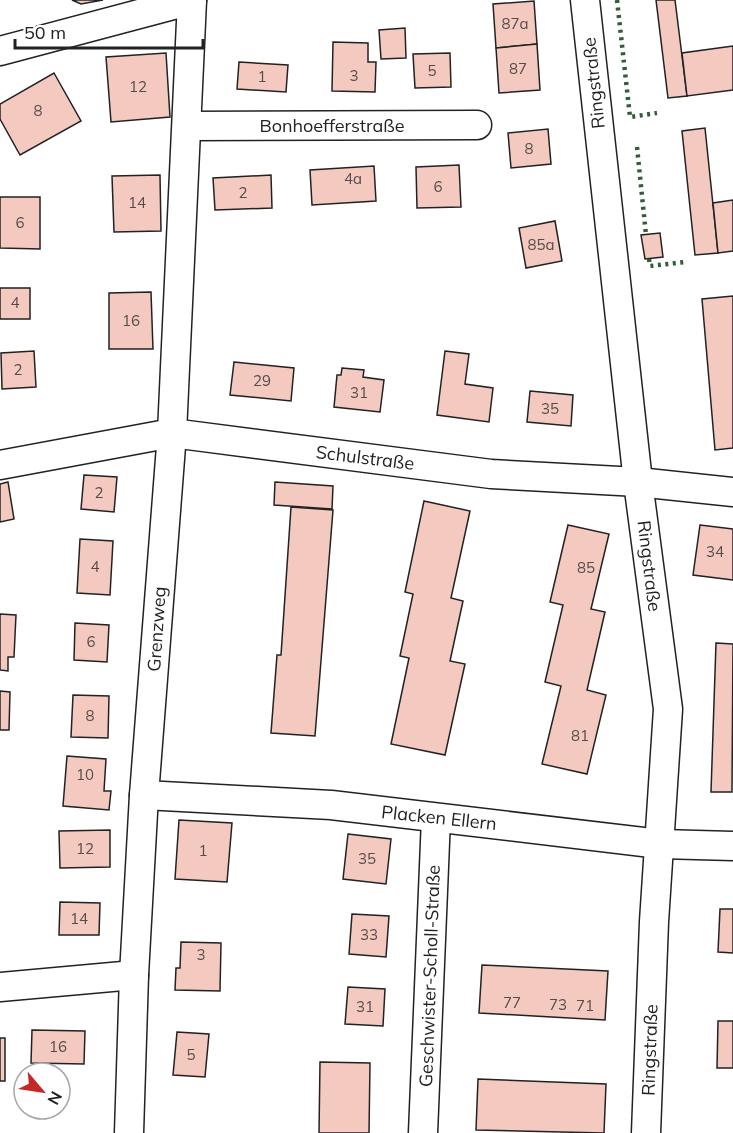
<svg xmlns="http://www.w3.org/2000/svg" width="733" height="1133" font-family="Mulish,sans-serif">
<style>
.building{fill:#f3c9c0;stroke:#222;stroke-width:1.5}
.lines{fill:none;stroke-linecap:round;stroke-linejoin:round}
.minor-casing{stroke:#222;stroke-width:31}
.minor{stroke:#fff;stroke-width:28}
.hedge{stroke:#2f5e38;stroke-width:4.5;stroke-dasharray:3 4.5;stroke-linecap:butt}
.labels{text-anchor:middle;stroke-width:4.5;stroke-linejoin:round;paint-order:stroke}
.number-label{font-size:15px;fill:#564c4a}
.street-label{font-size:18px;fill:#222;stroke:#fff}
</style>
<rect width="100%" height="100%" fill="#fff"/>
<!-- building -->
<g class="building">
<polygon points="72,0 103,0 81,4"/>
<polygon points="656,0 675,0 687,96 668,98"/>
<polygon points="534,1 537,44 496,48 493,4"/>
<polygon points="405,28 406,58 381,59 379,30"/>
<polygon points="333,42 368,43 368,62 376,62 375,92 332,91"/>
<polygon points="537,44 540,90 499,93 496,48"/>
<polygon points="733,46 733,90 687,96 682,53"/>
<polygon points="166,53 170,117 111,122 106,57"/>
<polygon points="450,53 451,87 415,88 413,54"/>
<polygon points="239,62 288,65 286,92 237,89"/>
<polygon points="54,73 81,121 20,155 0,119 0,104"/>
<polygon points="705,128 718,253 695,255 682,131"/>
<polygon points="548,129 551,164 511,168 508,133"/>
<polygon points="459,165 461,207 417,208 416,167"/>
<polygon points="374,166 376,201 312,205 310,170"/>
<polygon points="160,175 161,231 114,232 112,176"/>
<polygon points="271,175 272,208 215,210 213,178"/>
<polygon points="0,197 40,197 40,249 0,248"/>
<polygon points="733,200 733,251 718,253 713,203"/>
<polygon points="555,221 562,261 526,268 519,228"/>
<polygon points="660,233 663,257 645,259 641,235"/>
<rect x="0" y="288" width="30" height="31"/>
<polygon points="151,292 153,349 109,349 109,293"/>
<polygon points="733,296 733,448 715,450 702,299"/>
<polygon points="34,351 36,387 2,389 1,353"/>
<polygon points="445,351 469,354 465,384 493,388 489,422 437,415"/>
<polygon points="234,362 294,368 291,401 230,395"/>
<polygon points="342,368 364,370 363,377 384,380 380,412 334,407 337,375 341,375"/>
<polygon points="530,391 573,395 571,426 527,422"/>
<polygon points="84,475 117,477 114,512 81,509"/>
<polygon points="8,482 14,519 0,522 0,484"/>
<polygon points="275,482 333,486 332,509 274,505"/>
<polygon points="424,501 470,511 451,598 463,601 450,661 465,664 445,755 391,744 409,658 400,656 413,594 405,592"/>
<polygon points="291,507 333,510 315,736 271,733 277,655 281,655"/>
<polygon points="568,525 609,534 591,609 605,612 587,690 606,695 587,774 542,764 561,686 545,682 563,605 550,602"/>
<polygon points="700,525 733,529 733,580 693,575"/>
<polygon points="80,539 113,541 110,595 77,593"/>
<polygon points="0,614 16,615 14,657 8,657 8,671 0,670"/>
<polygon points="75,623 109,625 107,662 74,660"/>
<polygon points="716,643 733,644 732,792 711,792"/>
<polygon points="0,691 10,692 9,730 0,730"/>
<polygon points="73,695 109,696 108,738 71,737"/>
<polygon points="67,756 106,759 104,791 111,791 109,810 63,806"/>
<polygon points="179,820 232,823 227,882 175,879"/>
<polygon points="110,830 110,867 60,868 59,831"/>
<polygon points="348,834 391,839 386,884 343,879"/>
<polygon points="60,902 100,903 99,935 59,935"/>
<polygon points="720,909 733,909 733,953 718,952"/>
<polygon points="352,914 389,916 386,957 349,954"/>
<polygon points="181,942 221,943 220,991 175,990 176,968 180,968"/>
<polygon points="482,965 608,971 605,1020 479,1013"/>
<polygon points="348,987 385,989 383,1026 345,1024"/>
<polygon points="718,1021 733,1021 733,1068 717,1068"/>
<polygon points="32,1030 85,1031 84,1064 31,1063"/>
<polygon points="177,1032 209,1034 205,1077 173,1075"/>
<rect x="0" y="1038" width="5" height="43"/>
<polygon points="320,1062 370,1063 369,1133 319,1133"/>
<polygon points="478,1079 606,1084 604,1133 476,1130"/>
</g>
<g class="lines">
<!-- minor casing -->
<g class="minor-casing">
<g id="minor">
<polyline points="585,0 638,482 668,709 654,922 646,1133"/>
<polyline points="0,51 192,0"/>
<polyline points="187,126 477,125"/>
<polyline points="0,465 172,433 491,474 638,482 733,492"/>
<polyline points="144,795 331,805 660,844 733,846"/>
<polyline points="0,987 134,975"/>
<polyline points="129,1133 134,975 144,795 172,433 192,0"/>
<polyline points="423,1133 436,818"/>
</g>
</g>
<!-- minor -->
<use href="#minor" class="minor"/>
<!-- hedge -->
<g class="hedge">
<polyline points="617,0 630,117 657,113"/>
<polyline points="637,147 646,235"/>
<polyline points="649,259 650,266 685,262"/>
</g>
</g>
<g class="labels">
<!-- number labels -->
<g class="number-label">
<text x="515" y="29">87a</text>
<text x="518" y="74">87</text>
<text x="432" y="76">5</text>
<text x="354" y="81">3</text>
<text x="262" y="82">1</text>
<text x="138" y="92">12</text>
<text x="38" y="116">8</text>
<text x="529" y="154">8</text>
<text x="353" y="184">4a</text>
<text x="438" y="192">6</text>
<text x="243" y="198">2</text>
<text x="137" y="208">14</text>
<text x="20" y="228">6</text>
<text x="541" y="250">85a</text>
<text x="15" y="308">4</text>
<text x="131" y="326">16</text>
<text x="18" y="375">2</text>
<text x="262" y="386">29</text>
<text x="359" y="398">31</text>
<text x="550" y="414">35</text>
<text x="99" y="498">2</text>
<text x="715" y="557">34</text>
<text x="95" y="572">4</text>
<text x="586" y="573">85</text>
<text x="91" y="647">6</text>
<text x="90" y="721">8</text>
<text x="580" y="741">81</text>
<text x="85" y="780">10</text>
<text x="85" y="854">12</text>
<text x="203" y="856">1</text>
<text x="367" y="864">35</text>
<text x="79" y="924">14</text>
<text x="369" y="940">33</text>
<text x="201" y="960">3</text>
<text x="512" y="1008">77</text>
<text x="558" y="1010">73</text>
<text x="585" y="1011">71</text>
<text x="365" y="1012">31</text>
<text x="58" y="1052">16</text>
<text x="191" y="1060">5</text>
</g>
<!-- street labels -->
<g class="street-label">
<text transform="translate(594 83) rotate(-96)" y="6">Ringstraße</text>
<text x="332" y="132">Bonhoefferstraße</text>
<text transform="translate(365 458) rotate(7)" y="6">Schulstraße</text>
<text transform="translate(649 566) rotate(83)" y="6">Ringstraße</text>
<text transform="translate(157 629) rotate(-86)" y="6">Grenzweg</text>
<text transform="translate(439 818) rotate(6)" y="6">Placken Ellern</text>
<text transform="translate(430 976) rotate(-88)" y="6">Geschwister-Scholl-Straße</text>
<text transform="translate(650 1050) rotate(-88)" y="6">Ringstraße</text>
</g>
</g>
<!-- north arrow -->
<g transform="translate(42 1091) rotate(119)"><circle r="28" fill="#ffffff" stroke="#a7a7a7" stroke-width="1.5"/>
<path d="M0-4.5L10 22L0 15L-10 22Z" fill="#c62828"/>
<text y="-9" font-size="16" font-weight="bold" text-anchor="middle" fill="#222222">N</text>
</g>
<!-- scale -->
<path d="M15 39v9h188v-9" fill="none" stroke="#222222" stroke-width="3"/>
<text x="24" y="39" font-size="18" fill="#222222" stroke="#ffffff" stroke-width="4.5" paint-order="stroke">50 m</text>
</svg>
